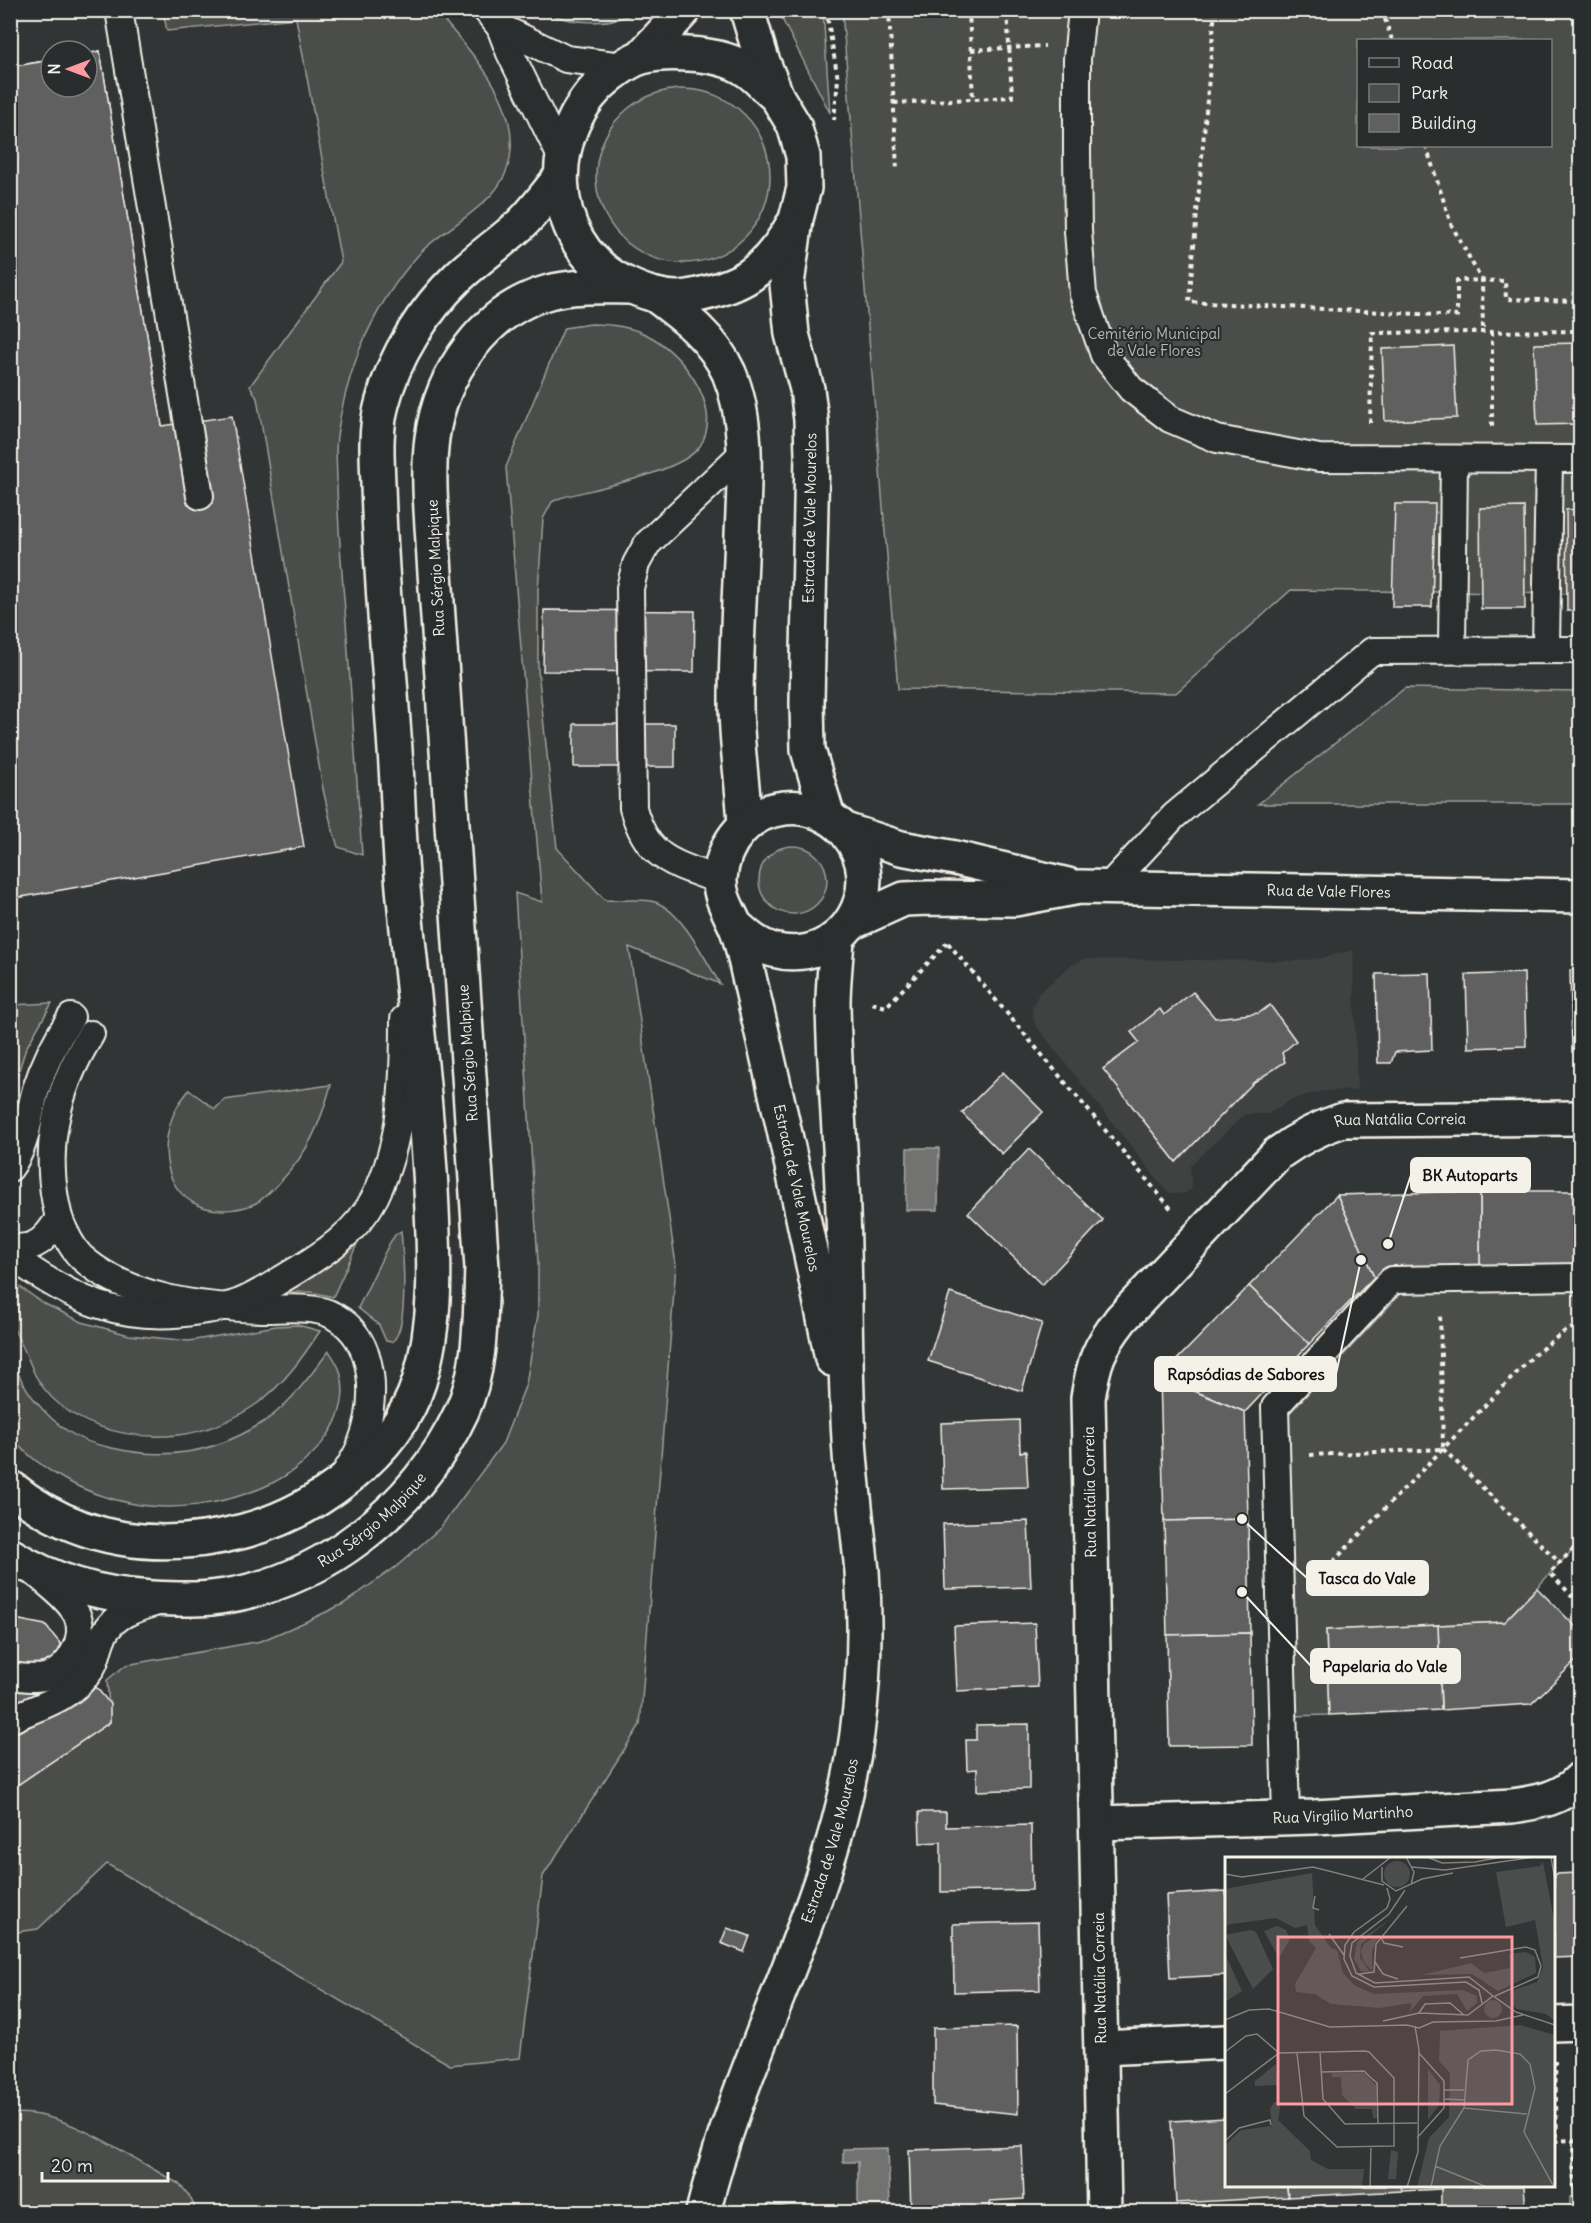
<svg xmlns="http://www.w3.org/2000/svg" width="1591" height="2223" font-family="Delius,sans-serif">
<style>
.built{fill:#404242}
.green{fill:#4b4d4c;stroke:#a09f9a;stroke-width:1.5;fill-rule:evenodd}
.water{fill:#727370;stroke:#a6a5a0;stroke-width:1.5}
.building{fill:#5f605f;stroke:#f4f1e8;stroke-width:1.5}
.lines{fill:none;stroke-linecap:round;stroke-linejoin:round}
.service-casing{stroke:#f4f1e8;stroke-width:30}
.minor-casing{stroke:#f4f1e8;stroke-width:38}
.tertiary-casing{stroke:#f4f1e8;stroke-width:38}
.secondary-casing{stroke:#f4f1e8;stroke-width:38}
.path{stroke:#f4f1e8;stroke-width:4;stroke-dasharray:4.5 4.5;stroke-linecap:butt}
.service{stroke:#2a2d2e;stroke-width:26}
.minor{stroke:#2a2d2e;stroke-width:33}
.tertiary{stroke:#2a2d2e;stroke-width:33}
.secondary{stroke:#2a2d2e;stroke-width:33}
.labels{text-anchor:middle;stroke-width:4.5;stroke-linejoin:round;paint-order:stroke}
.park-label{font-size:15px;fill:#b9b8b1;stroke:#2a2d2e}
.street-label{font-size:15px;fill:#f4f1e8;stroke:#2a2d2e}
.inset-road{fill:none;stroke:#80807d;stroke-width:1.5}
.view{fill:#ff9aa2;fill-opacity:0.15;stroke:#ff9aa2;stroke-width:3}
.inset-edge{fill:none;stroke:#f4f1e8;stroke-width:3}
.leader{fill:none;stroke:#f4f1e8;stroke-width:2}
.callout-dot{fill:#f4f1e8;stroke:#2a2d2e;stroke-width:2}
.callout{fill:#f4f1e8;stroke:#f4f1e8;stroke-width:2}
.callout-label{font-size:16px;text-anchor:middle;font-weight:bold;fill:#111}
</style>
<rect width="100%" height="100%" fill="#323535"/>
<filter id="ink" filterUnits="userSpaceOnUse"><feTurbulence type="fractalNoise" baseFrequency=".0167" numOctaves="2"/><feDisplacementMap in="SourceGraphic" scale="12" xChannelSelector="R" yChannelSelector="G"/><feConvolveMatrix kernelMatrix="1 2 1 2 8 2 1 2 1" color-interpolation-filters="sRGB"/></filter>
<g filter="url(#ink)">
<!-- built -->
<polygon class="built" points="1353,950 1357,1090 1323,1091 1307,1095 1291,1100 1268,1114 1245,1114 1190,1166 1192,1189 1183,1194 1169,1193 1164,1188 1036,1026 1033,1017 1032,1008 1039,993 1070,966 1085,959 1297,961 1323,958"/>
<!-- green -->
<g class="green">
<path d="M 163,11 L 436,11 C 469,50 515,95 511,150 C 508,202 452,221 421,252 C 395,280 374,315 359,351 C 349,378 341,407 337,436 C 335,451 337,467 337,483 C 338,529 342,576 346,622 C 351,700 357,777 362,855 L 338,847 L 331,824 L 323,789 L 257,398 L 250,386 L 341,262 L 296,18 L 167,31 Z"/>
<path d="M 542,11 L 638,11 C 610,27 570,24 542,11 Z"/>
<polygon points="778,11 823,11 830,113"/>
<path d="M 842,11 L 1580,11 L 1580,594 L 1291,590 L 1176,693 L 898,689 ZM 1358,40 L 1550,40 L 1550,146 L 1358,146 Z"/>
<circle cx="683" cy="176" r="87"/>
<path d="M 591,324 C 610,324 628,326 645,334 C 679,349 726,407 700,446 C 682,473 592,489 560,498 L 552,502 L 543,519 L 538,590 L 538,670 L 557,848 L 605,900 C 620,901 636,899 651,901 C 679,905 706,961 720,984 L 629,947 L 676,1265 L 640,1725 L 543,1876 L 520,2058 L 450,2065 L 107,1864 L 38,1929 L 11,1933 L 10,1790 L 110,1722 L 107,1680 L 126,1665 L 261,1641 L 305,1622 L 343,1604 L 397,1566 L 440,1528 L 503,1443 L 526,1384 L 538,1315 L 538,1262 L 515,893 L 542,902 L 506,467 L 564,328 Z"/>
<polygon points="1405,688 1580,691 1580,804 1258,804"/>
<circle cx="793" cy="880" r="34"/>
<polygon points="52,1003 26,1048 11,1095 11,1005"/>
<path d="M 331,1085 C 320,1124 309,1152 280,1182 C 273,1189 265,1198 256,1203 C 242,1210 221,1212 206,1208 C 163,1196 158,1145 176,1109 C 179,1102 185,1096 189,1090 L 215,1109 L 224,1100 Z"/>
<path d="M 401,1231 C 403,1254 410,1328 392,1342 L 386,1341 L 379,1325 L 358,1308 L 389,1244 L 395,1235 Z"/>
<polygon points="358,1242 333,1297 311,1292 288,1292"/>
<path d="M 10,1280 L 43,1303 L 82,1322 L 129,1335 L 189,1341 L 276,1326 L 298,1325 L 320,1331 C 303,1357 283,1385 258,1403 C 235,1419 206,1432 178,1435 C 125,1441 62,1424 35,1375 C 32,1368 29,1361 26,1354 C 21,1342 12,1329 10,1316 C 9,1304 10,1292 10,1280 Z"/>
<polygon points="1580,1286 1580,1542 1504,1622 1326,1630 1329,1715 1291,1716 1284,1419 1404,1290"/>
<path d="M 329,1351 C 333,1357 338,1364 340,1371 C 355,1422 306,1469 264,1487 C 222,1505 173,1512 129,1503 C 83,1494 42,1471 11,1438 L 11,1358 C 23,1388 42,1414 69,1432 C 82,1441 97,1445 112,1448 C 164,1460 210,1454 257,1426 C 287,1409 308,1378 329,1351 Z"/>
<path d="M 11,2114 C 63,2107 133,2159 179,2184 C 188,2193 193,2200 196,2212 L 11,2212 Z"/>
<rect x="1570" y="2197" width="10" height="15"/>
</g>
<!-- water -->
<g class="water">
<polygon points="907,1148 939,1148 938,1210 906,1210"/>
<polygon points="888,2148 890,2205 858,2205 858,2162 843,2162 843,2149"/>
<polygon points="769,2204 799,2210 799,2212 767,2212"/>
</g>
<!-- building -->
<g class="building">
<polygon points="100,51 162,426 10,452 10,67 51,60 51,87 87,87 87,54"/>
<polygon points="100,51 162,426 232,416 304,847 10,899 10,67 51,60 51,87 87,87 87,54"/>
<polygon points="1580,343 1580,424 1537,425 1534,344"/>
<polygon points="1453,346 1457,418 1385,421 1382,349"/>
<polygon points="1395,504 1435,504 1432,607 1392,607"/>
<polygon points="1524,507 1525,609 1481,609 1480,508"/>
<polygon points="1580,509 1580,611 1567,611 1566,510"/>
<polygon points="544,610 695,611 694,672 543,671"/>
<rect x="574" y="724" width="101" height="43"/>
<polygon points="1570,970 1580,970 1580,1052 1572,1052"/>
<polygon points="1430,973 1432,1050 1395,1052 1391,1063 1378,1063 1376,974"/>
<polygon points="1524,973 1526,1046 1468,1048 1466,975"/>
<polygon points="1193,992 1215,1018 1259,1013 1270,1005 1296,1041 1282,1053 1285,1062 1254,1082 1176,1162 1103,1069 1139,1042 1131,1032 1160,1009 1164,1015"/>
<polygon points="1003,1072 1043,1112 1002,1154 962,1113"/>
<polygon points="1029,1149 1103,1220 1042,1285 968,1213"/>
<rect x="1480" y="1191" width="100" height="83"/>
<polygon points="1480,1191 1480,1274 1374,1277 1337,1195"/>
<polygon points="1337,1195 1374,1277 1309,1344 1249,1286"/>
<polygon points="1249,1286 1309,1344 1245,1412 1160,1377"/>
<polygon points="950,1293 1042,1323 1022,1391 928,1361"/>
<polygon points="1160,1377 1245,1412 1248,1519 1164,1521"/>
<polygon points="1019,1420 1020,1452 1026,1451 1028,1487 943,1489 941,1423"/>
<polygon points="1248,1519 1250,1633 1167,1635 1164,1521"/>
<polygon points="1028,1521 1031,1587 945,1589 943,1524"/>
<polygon points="1537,1588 1580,1631 1580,1657 1531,1704 1441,1710 1438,1625 1504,1622"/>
<polygon points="10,1618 45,1625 110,1704 110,1722 10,1790"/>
<polygon points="1035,1623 1038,1687 957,1691 954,1626"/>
<polygon points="1438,1625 1441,1710 1329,1715 1326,1630"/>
<polygon points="1250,1633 1252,1745 1169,1746 1167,1635"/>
<polygon points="1029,1724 1029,1789 977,1791 977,1769 967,1770 966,1740 976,1740 976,1725"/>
<polygon points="919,1812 946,1812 946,1827 1031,1825 1032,1890 941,1892 941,1842 920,1843"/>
<polygon points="1580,1873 1580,1957 1554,1958 1554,1874"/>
<polygon points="1226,1891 1226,1975 1170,1978 1166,1895"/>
<polygon points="1038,1922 1040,1990 954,1992 953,1924"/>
<polygon points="727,1928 750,1936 744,1952 721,1943"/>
<polygon points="1017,2026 1018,2114 933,2105 933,2028"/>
<polygon points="1226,2118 1226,2186 1287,2186 1288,2197 1176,2203 1171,2121"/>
<polygon points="1022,2146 1024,2199 990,2201 991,2212 911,2212 909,2150"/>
<polygon points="1287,2186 1401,2186 1402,2191 1288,2197"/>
<polygon points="1401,2186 1444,2186 1441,2189 1402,2191"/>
<polygon points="1444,2186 1524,2186 1526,2212 1441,2212 1441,2189"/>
</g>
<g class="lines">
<!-- service casing -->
<g class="service-casing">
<g id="service">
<polyline points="119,10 200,496"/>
<polyline points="486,10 500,27 510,53 561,157"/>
<polyline points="1082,10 1077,59 1077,153 1078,231 1083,294 1104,355 1131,389 1170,419 1217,439 1319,458 1580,459"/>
<polyline points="500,27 566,59 623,66"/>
<polyline points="1546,648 1549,459"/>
<polyline points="1452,650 1454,460"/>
<path d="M 720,881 C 673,862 648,861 633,808 L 630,588 L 636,564 L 647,544 L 743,453"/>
<polyline points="1107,888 1174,816 1372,651 1580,650"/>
<path d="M 10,1168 C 28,1143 28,1116 36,1089 C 44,1063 56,1040 71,1017"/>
<path d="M 59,1218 C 64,1231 70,1246 81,1257 C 128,1299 202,1307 262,1309 C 283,1309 316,1305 334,1316 C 378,1340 377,1403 361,1444 C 358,1454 351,1463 346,1472"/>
<path d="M 10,1247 C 36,1251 47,1238 59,1218 C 42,1151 55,1092 91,1034"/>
<path d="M 10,1255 C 71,1300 123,1324 200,1311 C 214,1309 228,1307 240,1302 C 258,1295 275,1283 292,1273 C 325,1253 357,1232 375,1197 C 403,1140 404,1081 404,1019"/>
<path d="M 10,1676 C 22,1677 36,1680 48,1676 C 70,1669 87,1637 77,1615 C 69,1599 51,1587 38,1575"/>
<path d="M 10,1720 C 38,1706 65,1701 86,1676 C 94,1667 96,1658 99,1647 C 107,1616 131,1610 158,1602"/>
<polyline points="1286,1817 1275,1407 1392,1280 1580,1277"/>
</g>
</g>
<!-- minor casing -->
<g class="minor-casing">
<g id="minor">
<path id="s1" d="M 1097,1823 L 1314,1817 L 1512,1806 C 1539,1802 1561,1799 1580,1779"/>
<polyline points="1554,2024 1580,2023"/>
<polyline points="1102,2048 1226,2042"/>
<path id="s2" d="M 1104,2212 L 1088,1398 C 1094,1361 1098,1349 1121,1319 L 1277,1154 C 1299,1138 1318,1128 1343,1120 L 1580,1118"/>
</g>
</g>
<!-- tertiary casing -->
<g class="tertiary-casing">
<g id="tertiary">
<polyline points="845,830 901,848 955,858 1068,885"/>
<path id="s3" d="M 851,923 L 904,899 L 929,898 L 1015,899 L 1079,887 L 1580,896"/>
<path d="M 10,1487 C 79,1543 160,1553 244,1531 C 315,1512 396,1454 419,1382 C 439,1318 434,1253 431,1189 C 426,1091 413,995 404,898 C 400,860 399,821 397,783 C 394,727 389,671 385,615 C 382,571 379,527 378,483 C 377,457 375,429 382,404 C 394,356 424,310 459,276 C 478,258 500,243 520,225 C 535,211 547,193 560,178"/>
<path id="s4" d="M 10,1555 C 53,1582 102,1595 152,1598 C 171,1599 192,1600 211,1598 C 320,1586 416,1509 462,1411 C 482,1367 480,1315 482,1268 L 434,558 C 432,519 427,477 432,438 C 441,374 484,310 549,292 C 575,285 604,287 631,287"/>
</g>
</g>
<!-- secondary casing -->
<g class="secondary-casing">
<g id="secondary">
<polyline points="747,10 761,57 777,97 794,125 803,156 804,188 796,219 787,284 792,334 807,389 811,420 812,455 807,702 808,750 828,817"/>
<polyline points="641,57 684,10"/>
<path d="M 775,95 C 766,88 758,78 748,71 C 732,59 707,55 688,54 C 672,53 657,53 642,57 C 631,60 620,68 611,75 C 543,127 543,241 622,282 C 641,292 667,301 688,297 C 741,287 765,273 792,226"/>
<path d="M 655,295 C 685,317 713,338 729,373 C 750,423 744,482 742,535 C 740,591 736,647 736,703 C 736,744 743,784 745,825"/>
<path id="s5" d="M 736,926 C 747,936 758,946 773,950 C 843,969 892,886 846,832 C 832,815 807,805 785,808 C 748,811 723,842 720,878 C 719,896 728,909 735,925 C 742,940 745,960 749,977 C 779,1104 807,1231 832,1359"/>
<path id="s6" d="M 703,2212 C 742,2050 834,1902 857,1734 C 864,1681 866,1625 862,1571 C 858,1532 853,1493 850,1454 C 844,1374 846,1293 843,1212 C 841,1143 834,1073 833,1003 C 833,982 836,960 837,938"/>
</g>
</g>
<!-- path -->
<g class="path">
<polyline points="826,10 838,79 834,120"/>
<polyline points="889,10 897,170"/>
<polyline points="969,10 973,100"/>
<polyline points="1215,10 1189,302 1457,316 1457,280 1505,281 1506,299 1579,301 1580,289"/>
<polyline points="1382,10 1392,40"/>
<polyline points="971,50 1045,46"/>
<polyline points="894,103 1012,97 1007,10"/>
<polyline points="1426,146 1451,224 1482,281 1483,331"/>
<polyline points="1370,423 1372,333 1580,331"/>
<polyline points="1492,426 1492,331"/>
<polyline points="948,943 1173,1211"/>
<polyline points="872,1003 886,1007 948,942"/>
<polyline points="1443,1449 1560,1563"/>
<polyline points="1310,1455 1443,1449 1440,1313"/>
<polyline points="1580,1554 1574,1548 1550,1573 1580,1604"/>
<polyline points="1316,1593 1327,1568 1535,1354 1565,1331 1580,1325"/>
<polyline points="1555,2061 1557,2141"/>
<polyline points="1554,2141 1573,2140 1574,2191 1580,2191"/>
</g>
<!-- service -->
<use href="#service" class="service"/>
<!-- minor -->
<use href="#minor" class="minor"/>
<!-- tertiary -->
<use href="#tertiary" class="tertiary"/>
<!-- secondary -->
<use href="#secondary" class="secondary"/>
</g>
</g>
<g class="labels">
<!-- park labels -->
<g class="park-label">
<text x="1154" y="339">Cemitério Municipal<tspan x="1154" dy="17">de Vale Flores</tspan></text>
</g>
<!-- street labels -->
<g class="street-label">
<text transform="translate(810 518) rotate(-89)" y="5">Estrada de Vale Mourelos</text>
<text transform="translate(436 568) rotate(-93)" y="5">Rua Sérgio Malpique</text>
<text dy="5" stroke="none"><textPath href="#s3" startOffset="484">Rua de Vale Flores</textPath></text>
<text transform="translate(468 1053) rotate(-94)" y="5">Rua Sérgio Malpique</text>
<text dy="5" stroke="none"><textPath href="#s2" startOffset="1260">Rua Natália Correia</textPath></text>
<text dy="5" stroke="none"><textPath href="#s5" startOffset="722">Estrada de Vale Mourelos</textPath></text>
<text transform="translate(1090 1492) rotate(-91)" y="5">Rua Natália Correia</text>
<text dy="5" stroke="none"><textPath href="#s4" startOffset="392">Rua Sérgio Malpique</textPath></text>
<text dy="5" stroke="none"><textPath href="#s1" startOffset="246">Rua Virgílio Martinho</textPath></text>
<text dy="5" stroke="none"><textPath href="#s6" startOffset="393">Estrada de Vale Mourelos</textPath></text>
<text transform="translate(1100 1978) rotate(-91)" y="5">Rua Natália Correia</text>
</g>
</g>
<!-- overview -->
<g transform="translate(1225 1857)">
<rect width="330" height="330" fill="#323535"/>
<path d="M159 17a13 13 0 1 1 26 0a13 13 0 1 1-26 0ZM 318,5 L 330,68 L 330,164 L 321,157 L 292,152 L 286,147 L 289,133 L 312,125 L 318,110 L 310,63 L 281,70 L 271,15 L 315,9 ZM 87,16 L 90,68 L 106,91 L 112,93 L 118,116 L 129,128 L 149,137 L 238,133 L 252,139 L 252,146 L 242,154 L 232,137 L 198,139 L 184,156 L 187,146 L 154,151 L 106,147 L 90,137 L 71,135 L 70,127 L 91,91 L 84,84 L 82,68 L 70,71 L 51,61 L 0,68 L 0,32 ZM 165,62 L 136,87 L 135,101 L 145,115 L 136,114 L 129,102 L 132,85 ZM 52,69 L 61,73 L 65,82 L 54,101 L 39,74 ZM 26,73 L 31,75 L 48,112 L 28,132 L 0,78 ZM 154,78 L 147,94 L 147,114 L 138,104 L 136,93 L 140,86 ZM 301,95 L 310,100 L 311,116 L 273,134 L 247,117 L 197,118 L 246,106 L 259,116 L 285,111 L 284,97 ZM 0,97 L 17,134 L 0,145 ZM259 152a9 9 0 1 1 18 0a9 9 0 1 1-18 0ZM 295,168 L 330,178 L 330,330 L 192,330 L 204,281 L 224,260 L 225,216 L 214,204 L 215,174 ZM 51,207 L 53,228 L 30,229 L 30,224 ZM 203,212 L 215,228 L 214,248 L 203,263 ZM 138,215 L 151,228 L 152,261 L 148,261 L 147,252 L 131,252 L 117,238 L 116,220 L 107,220 L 107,216 ZM 49,245 L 56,245 L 53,263 L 85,294 L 86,303 L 103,312 L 139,312 L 137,330 L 0,330 L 0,288 L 16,273 L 47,269 L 45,252 ZM 166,293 L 173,295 L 171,322 L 163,322 Z" fill="#4b4d4c"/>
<path class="inset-road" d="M 181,0 L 189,15 L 186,28M 202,0 L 217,6 L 250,5M 326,0 L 330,24M 250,5 L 277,0M 157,10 L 157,24 L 171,34 L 197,22 L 228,16M 187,10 L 220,13 L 310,0M 0,17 L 17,20 L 88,10 L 159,28M 138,22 L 166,0M 162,31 L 165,42 L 162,51 L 129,75 L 120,88 L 119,102 L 127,119 L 149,130 L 241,125 L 254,133 L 257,146M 180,33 L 164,57 L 127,86 L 125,99 L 131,116 L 150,126 L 244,120 L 268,139M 90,39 L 88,51 L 94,53M 104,77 L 119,98M 156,80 L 159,86 L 178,90M 235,101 L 301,90 L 310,93 L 316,109 L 313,120 L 270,139M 150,105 L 158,117 L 173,122M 134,117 L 149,115 L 151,87 L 182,49M 194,156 L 200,147 L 225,146 L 239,158M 0,163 L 24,153 L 44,152 L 105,170 L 182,168 L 194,171 L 208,165 L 271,164 L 298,158M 158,164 L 194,156 L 243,158 L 268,139 L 291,155 L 330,168M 0,195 L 21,179 L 32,177 L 54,196M 95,195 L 98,242 L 120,267 L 192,266M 96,215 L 139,214 L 144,219 L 152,226 L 153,267M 219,233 L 239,233M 0,237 L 54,196 L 140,194 L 144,195 L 169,221 L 169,289 L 112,290 L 79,259 L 72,196M 219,242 L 239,243M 239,251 L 302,257M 192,281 L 219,251 L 219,224 L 194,196M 0,284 L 14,271 L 45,263 L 46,268M 210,309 L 262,330M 145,330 L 146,291M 182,330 L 193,295 L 194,193 L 190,169M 206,330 L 215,289 L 239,251 L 243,203 L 256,194 L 271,193 L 295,197 L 305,207 L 310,231 L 299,275 L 329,330"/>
<path class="view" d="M 53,80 L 287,80 L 287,247 L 53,247 Z"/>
<rect width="330" height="330" class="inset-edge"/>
</g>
<!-- callouts -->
<path class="leader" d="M1388 1244L1411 1175M1361 1260L1336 1374M1242 1519L1307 1578M1242 1592L1311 1666"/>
<g class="callout-dot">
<circle cx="1388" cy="1244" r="6"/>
<circle cx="1361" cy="1260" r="6"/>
<circle cx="1242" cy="1519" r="6"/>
<circle cx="1242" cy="1592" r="6"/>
</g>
<g class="callout">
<rect x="1411" y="1158" width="119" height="34" rx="6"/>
<rect x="1155" y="1357" width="181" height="34" rx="6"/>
<rect x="1307" y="1561" width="121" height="34" rx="6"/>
<rect x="1311" y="1649" width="149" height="34" rx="6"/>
</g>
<g class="callout-label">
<text x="1470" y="1181">BK Autoparts</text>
<text x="1246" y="1380">Rapsódias de Sabores</text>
<text x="1367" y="1584">Tasca do Vale</text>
<text x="1385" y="1672">Papelaria do Vale</text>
</g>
<!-- margin -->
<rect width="1591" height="2223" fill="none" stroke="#2a2d2e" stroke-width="36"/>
<rect x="18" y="18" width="1555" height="2187" fill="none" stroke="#f4f1e8" stroke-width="2" filter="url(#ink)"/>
<!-- legend -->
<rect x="1357" y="39" width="195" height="108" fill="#2a2d2e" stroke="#7b7b78" stroke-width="1.5"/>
<rect x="1369" y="58" width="30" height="9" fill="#2a2d2e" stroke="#7b7b78" stroke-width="1.5"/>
<text x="1411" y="69" font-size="18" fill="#f4f1e8">Road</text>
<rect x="1369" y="84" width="30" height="18" fill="#4b4d4c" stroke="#7b7b78" stroke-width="1.5"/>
<text x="1411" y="99" font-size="18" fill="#f4f1e8">Park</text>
<rect x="1369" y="114" width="30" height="18" fill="#5f605f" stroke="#7b7b78" stroke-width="1.5"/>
<text x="1411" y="129" font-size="18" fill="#f4f1e8">Building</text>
<!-- north arrow -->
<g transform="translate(69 69) rotate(270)"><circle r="28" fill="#2a2d2e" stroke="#7b7b78" stroke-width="1.5"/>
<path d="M0-4.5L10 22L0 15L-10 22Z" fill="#ff9aa2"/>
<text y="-9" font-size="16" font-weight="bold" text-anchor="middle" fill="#f4f1e8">N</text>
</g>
<!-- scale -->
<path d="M42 2172v9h126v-9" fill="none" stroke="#f4f1e8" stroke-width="3"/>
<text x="51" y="2172" font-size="18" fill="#f4f1e8" stroke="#2a2d2e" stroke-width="4.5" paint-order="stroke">20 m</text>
</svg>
